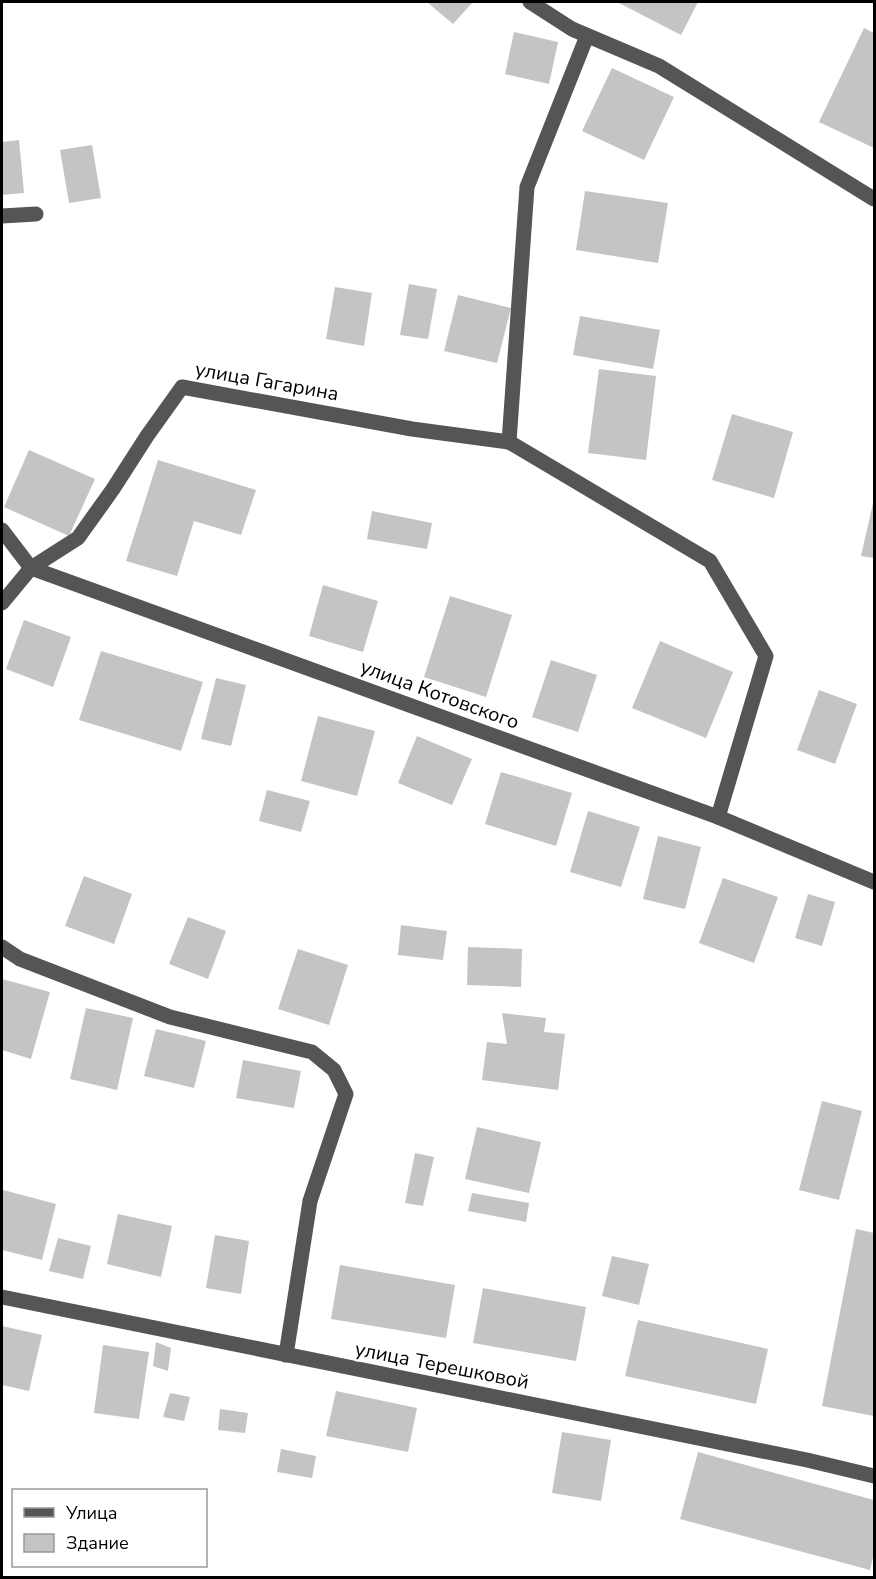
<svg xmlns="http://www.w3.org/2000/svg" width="876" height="1579" font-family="'Nunito Sans',sans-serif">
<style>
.building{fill:#c4c4c4}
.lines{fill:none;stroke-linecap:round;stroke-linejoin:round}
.minor{stroke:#555;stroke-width:15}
.labels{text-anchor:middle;stroke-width:4.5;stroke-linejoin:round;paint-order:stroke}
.street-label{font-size:20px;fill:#000;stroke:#fff}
</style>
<rect width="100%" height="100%" fill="#fff"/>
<!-- building -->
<g class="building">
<polygon points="427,2 473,2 453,24"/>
<polygon points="617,2 698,2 681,35"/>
<polygon points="864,28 874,33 874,148 819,122"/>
<polygon points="514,32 558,42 549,84 505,74"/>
<polygon points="612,68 674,97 644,160 582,131"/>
<polygon points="19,140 24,193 2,195 2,142"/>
<polygon points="92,145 101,198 69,203 60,150"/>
<polygon points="585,191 668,203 658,263 576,250"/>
<polygon points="409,284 437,289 428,339 400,335"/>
<polygon points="335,287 372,293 364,346 326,339"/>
<polygon points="458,295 511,308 497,363 444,351"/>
<polygon points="580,316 660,330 653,369 573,355"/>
<polygon points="599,369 656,376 646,460 588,453"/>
<polygon points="732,414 793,432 774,498 712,480"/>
<polygon points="29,450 95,479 69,536 4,507"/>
<polygon points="158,460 256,490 241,535 194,521 177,576 126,561"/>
<polygon points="874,499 874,558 861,556"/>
<polygon points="372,511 432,523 427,549 367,539"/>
<polygon points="323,585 378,601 363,652 309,636"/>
<polygon points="450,596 512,615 486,697 424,677"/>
<polygon points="24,620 71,637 53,687 6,669"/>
<polygon points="660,641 733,672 706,738 632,708"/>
<polygon points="101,651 203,682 181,751 79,720"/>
<polygon points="551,660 597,675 578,732 532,717"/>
<polygon points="216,678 246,685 231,746 201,739"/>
<polygon points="819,690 857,704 835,764 797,750"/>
<polygon points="318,716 375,731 357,796 301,781"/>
<polygon points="417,736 472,759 452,805 398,783"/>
<polygon points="501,772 572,793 556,846 485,824"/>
<polygon points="267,790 310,801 301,832 259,821"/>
<polygon points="588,811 640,827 621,887 570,872"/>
<polygon points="658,836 701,847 685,909 643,899"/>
<polygon points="84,876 132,894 114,944 65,926"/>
<polygon points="723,878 778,897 754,963 699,943"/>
<polygon points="808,894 835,902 822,946 795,938"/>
<polygon points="188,917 226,931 208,979 169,964"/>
<polygon points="401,925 447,931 443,960 398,955"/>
<polygon points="468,947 522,949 521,987 467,985"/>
<polygon points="298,949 348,965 329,1025 278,1009"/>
<polygon points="2,979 50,992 31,1059 2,1050"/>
<polygon points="86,1008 133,1018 117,1090 70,1079"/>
<polygon points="502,1013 546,1018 544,1032 565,1034 558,1090 482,1080 487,1042 507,1044"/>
<polygon points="156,1029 206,1041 194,1088 144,1076"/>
<polygon points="243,1060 301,1071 294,1108 236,1098"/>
<polygon points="822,1101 862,1111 839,1200 799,1190"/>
<polygon points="477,1127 541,1142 529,1193 465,1179"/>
<polygon points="415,1153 434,1157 423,1206 405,1203"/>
<polygon points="3,1190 56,1204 42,1260 2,1250 2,1195"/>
<polygon points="472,1193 529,1203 526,1222 468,1211"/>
<polygon points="118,1214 172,1226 161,1277 107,1264"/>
<polygon points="856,1229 874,1233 874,1416 822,1406"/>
<polygon points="215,1235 249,1241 241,1294 206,1288"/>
<polygon points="58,1238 91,1246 83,1279 49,1271"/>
<polygon points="612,1256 649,1264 639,1305 602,1296"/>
<polygon points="340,1265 455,1285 446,1338 331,1319"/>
<polygon points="483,1288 586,1307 576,1361 473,1343"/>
<polygon points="638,1320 768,1349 756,1404 625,1376"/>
<polygon points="2,1326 42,1335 29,1391 2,1385"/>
<polygon points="156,1342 171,1348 168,1371 153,1366"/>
<polygon points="103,1345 149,1352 139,1419 94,1413"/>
<polygon points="336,1391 417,1408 408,1452 326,1436"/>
<polygon points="170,1393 190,1397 184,1421 163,1417"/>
<polygon points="220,1409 248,1413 245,1433 218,1430"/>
<polygon points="562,1432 611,1440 601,1501 552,1493"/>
<polygon points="281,1449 316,1456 312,1478 277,1472"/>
<polygon points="698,1452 874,1500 874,1553 870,1570 680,1519"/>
</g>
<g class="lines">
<!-- minor -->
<g class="minor">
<polyline points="530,2 572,29 659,66 874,199"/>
<polyline points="587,36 527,187 509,442 710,561 766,656 718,817"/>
<polyline points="2,216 36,214"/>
<polyline points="2,530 31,568"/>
<polyline points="31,568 718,817 874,882"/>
<polyline points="2,603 31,568 78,538 113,489 147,436 182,387 412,429 509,442"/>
<polyline points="2,947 20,959 170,1017 312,1052 334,1070 346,1094 310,1201 286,1355"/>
<polyline points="2,1297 807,1460 874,1476"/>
</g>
</g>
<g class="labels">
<!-- street labels -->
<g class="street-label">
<text transform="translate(267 381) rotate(10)" y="7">улица Гагарина</text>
<text transform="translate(440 694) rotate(20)" y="7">улица Котовского</text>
<text transform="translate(442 1365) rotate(11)" y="7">улица Терешковой</text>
</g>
</g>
<!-- border -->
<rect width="876" height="1579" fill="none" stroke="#000000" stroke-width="6"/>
<!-- legend -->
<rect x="12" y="1489" width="195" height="78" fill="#ffffff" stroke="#999999" stroke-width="1.5"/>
<rect x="24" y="1508" width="30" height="9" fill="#555555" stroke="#999999" stroke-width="1.5"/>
<text x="66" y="1519" font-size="18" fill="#000000">Улица</text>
<rect x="24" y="1534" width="30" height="18" fill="#c4c4c4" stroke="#999999" stroke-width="1.5"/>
<text x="66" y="1549" font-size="18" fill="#000000">Здание</text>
</svg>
